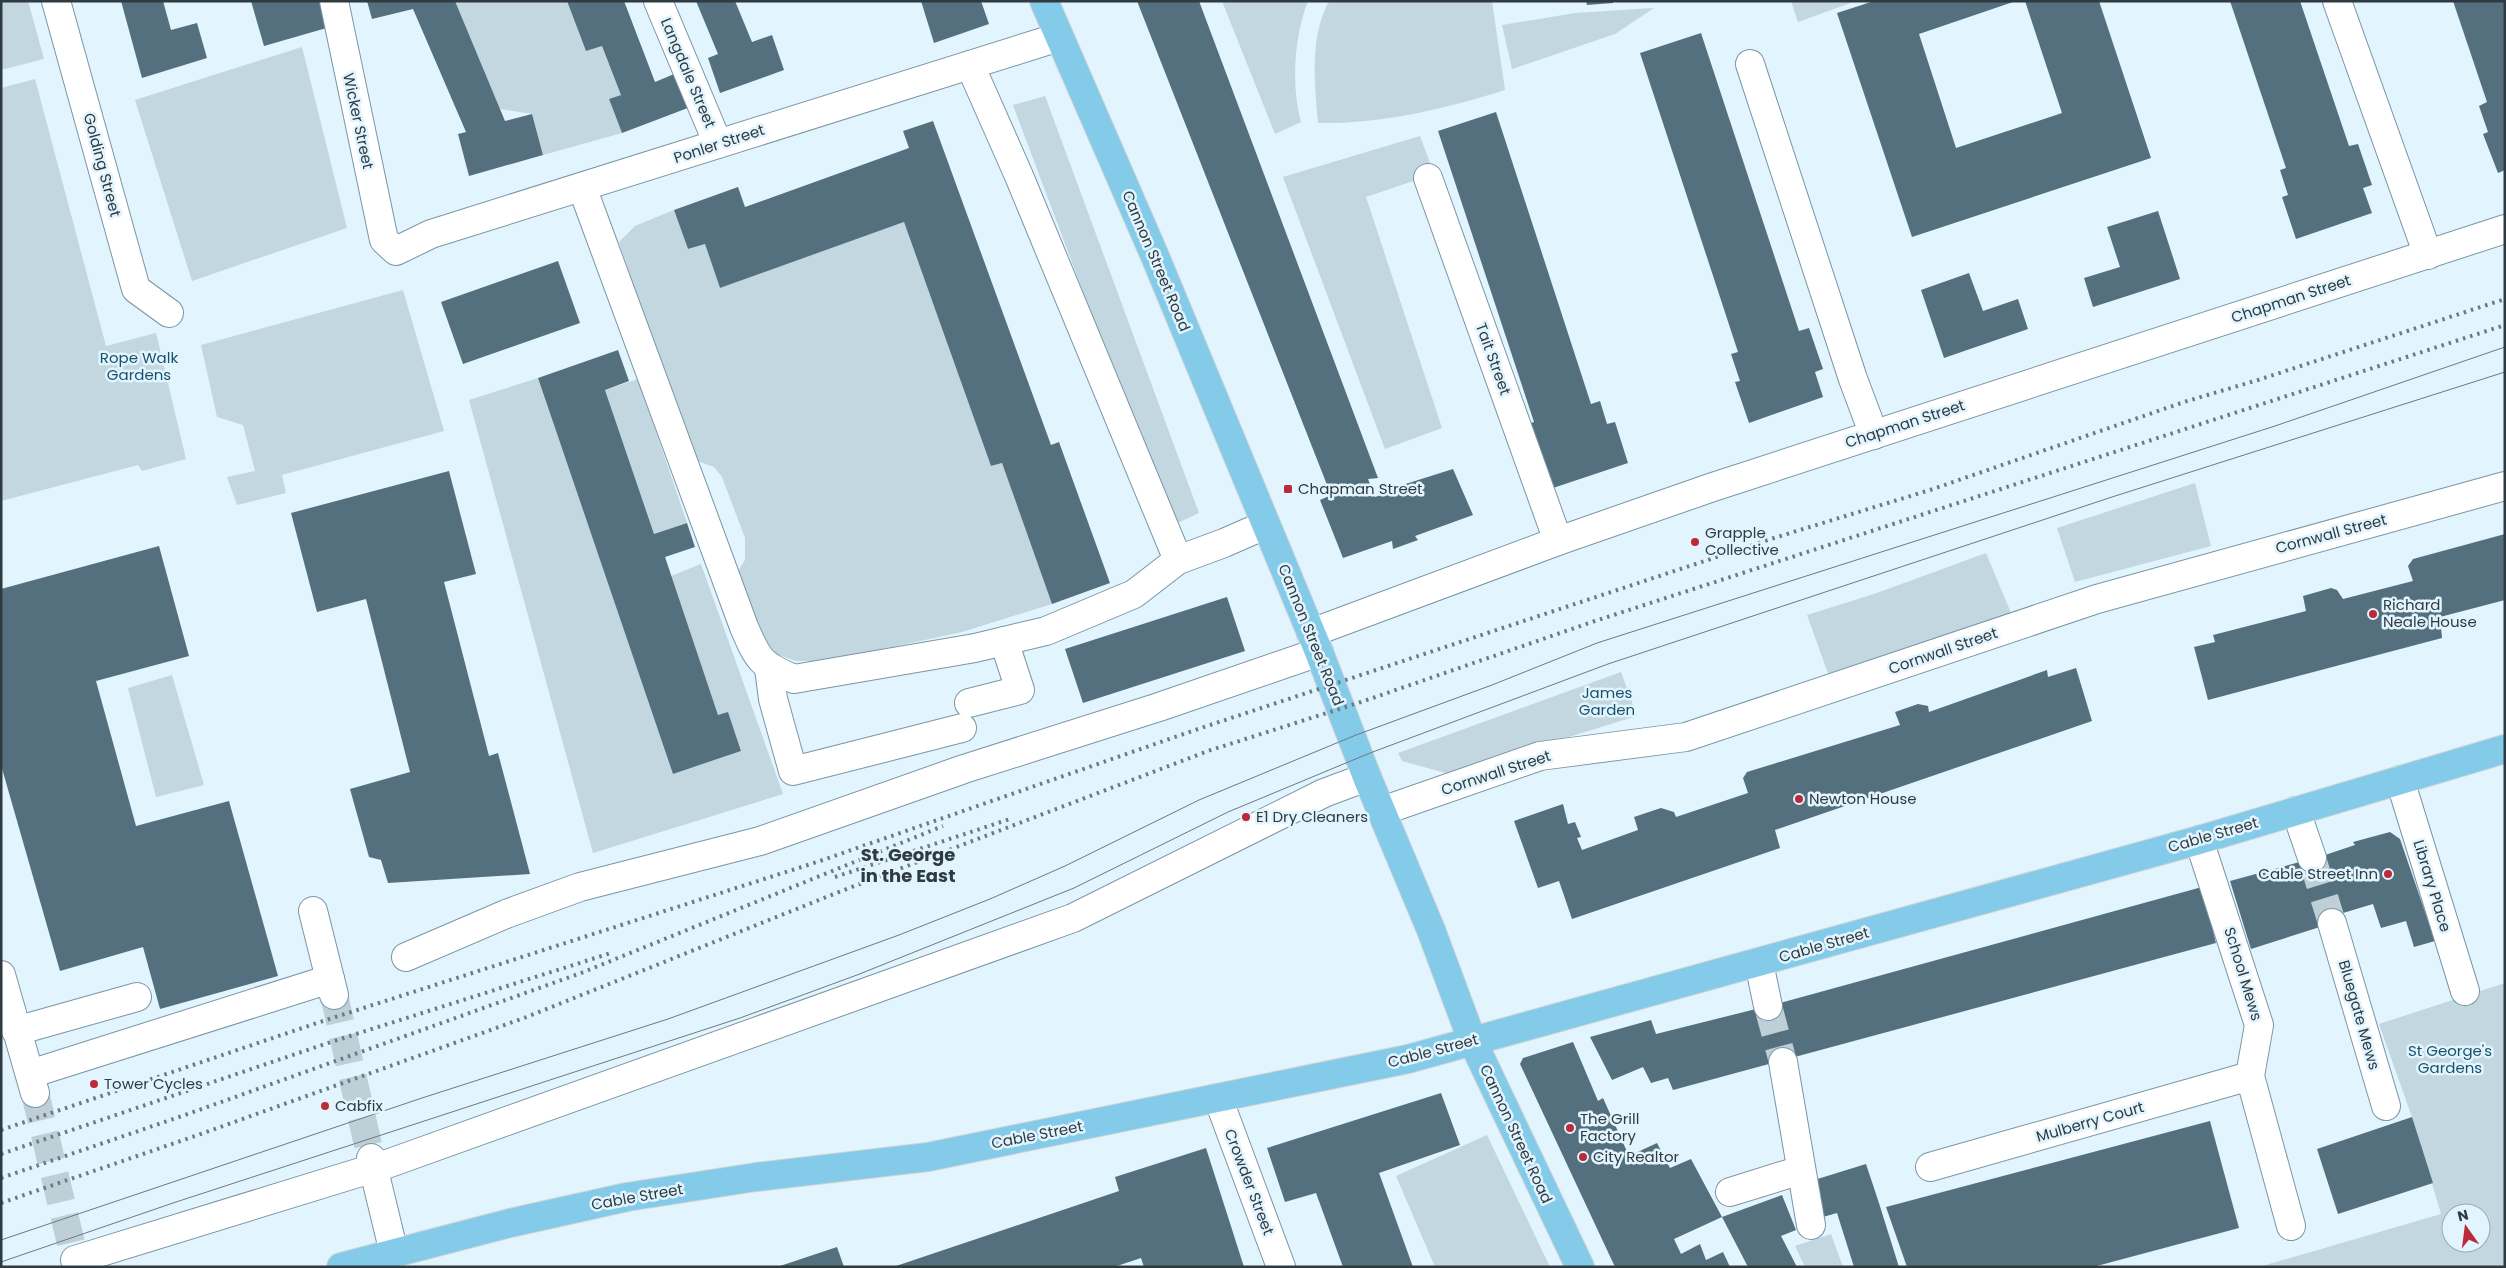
<svg xmlns="http://www.w3.org/2000/svg" width="2506" height="1268" font-family="Poppins,sans-serif">
<style>
.green{fill:#c3d7e1;fill-rule:evenodd}
.building{fill:#54707e}
.lines{fill:none;stroke-linecap:round;stroke-linejoin:round}
.minor-tunnel{stroke:#becfd7;stroke-width:28;stroke-dasharray:28 14;stroke-linecap:butt}
.minor-casing{stroke:#7a96a5;stroke-width:30}
.major-casing{stroke:#d1d4d5;stroke-width:30}
.minor{stroke:#fff;stroke-width:28}
.major{stroke:#83cbe8;stroke-width:28}
.tram{stroke:#6c7a81;stroke-width:1}
.rail{stroke:#6c7a81;stroke-width:4;stroke-dasharray:2.5 5;stroke-linecap:butt}
.poi-dot{fill:#bb2a3a;stroke:#e2f4fd;stroke-width:2}
.labels{text-anchor:middle;stroke-width:5;stroke-linejoin:round;paint-order:stroke}
.street-label{font-size:15px;fill:#2f3b41;stroke:#e2f4fd}
.park-label{font-size:15px;fill:#18526a;stroke:#e2f4fd}
.poi-label{font-size:15px;fill:#2f3b41;stroke:#e2f4fd;text-anchor:start}
.quarter-label{font-size:18px;font-weight:bold;fill:#2f3b41;stroke:#e2f4fd}
</style>
<rect width="100%" height="100%" fill="#e2f4fd"/>
<!-- green -->
<g class="green">
<polygon points="1,1 28,1 44,59 1,70"/>
<polygon points="455,1 567,1 586,51 602,46 621,95 609,99 622,133 543,155 532,114 500,109"/>
<path d="M 1222,1 L 1308,1 C 1294,37 1291,85 1301,122 L 1275,134 Z"/>
<path d="M 1329,1 L 1492,1 L 1505,90 C 1444,109 1383,124 1318,123 C 1315,82 1309,39 1329,1 Z"/>
<polygon points="1791,1 1856,1 1798,22"/>
<polygon points="1654,8 1615,34 1512,69 1502,25 1575,13"/>
<polygon points="302,47 347,228 192,281 135,100"/>
<polygon points="35,79 106,346 156,333 186,459 142,471 138,465 1,501 1,88"/>
<polygon points="1045,96 1199,513 1171,526 1013,105"/>
<polygon points="1420,136 1434,174 1366,197 1442,428 1385,449 1283,177"/>
<polygon points="674,210 688,249 705,244 720,288 904,222 991,466 1002,463 1052,604 962,632 827,661 796,661 777,654 763,641 738,571 745,560 745,538 722,477 714,467 692,459 619,242 635,226"/>
<polygon points="403,290 444,431 282,475 286,493 237,505 227,477 255,471 243,425 217,417 201,345"/>
<polygon points="538,378 673,774 741,751 728,713 718,715 671,576 701,564 783,794 593,853 469,400"/>
<polygon points="638,379 687,523 654,534 605,390"/>
<polygon points="2195,483 2211,546 2075,582 2057,528"/>
<polygon points="1986,553 2011,613 1829,676 1807,615 1877,593"/>
<polygon points="1621,672 1637,716 1449,774 1402,761 1398,753"/>
<polygon points="172,675 204,785 156,797 128,688"/>
<path d="M 2505,983 L 2505,1267 L 2259,1267 L 2441,1214 L 2412,1117 L 2379,1024 ZM 2451,1213 L 2481,1213 L 2481,1243 L 2451,1243 Z"/>
<polygon points="1487,1135 1550,1267 1435,1267 1396,1176"/>
<polygon points="1831,1234 1843,1267 1805,1267 1795,1246"/>
</g>
<!-- building -->
<g class="building">
<polygon points="121,1 163,1 171,30 197,23 207,58 142,78"/>
<polygon points="251,1 323,1 330,27 264,46"/>
<polygon points="367,1 455,1 505,121 532,114 543,155 469,176 458,134 466,132 413,9 372,19"/>
<polygon points="567,1 624,1 655,82 679,72 693,106 622,133 609,99 621,95 602,46 586,51"/>
<polygon points="696,1 735,1 752,42 772,35 784,70 720,93 708,58 718,54"/>
<polygon points="921,1 981,1 989,24 934,43"/>
<polygon points="1137,1 1199,1 1378,478 1368,479 1375,497 1396,490 1396,487 1453,469 1473,515 1415,536 1418,540 1393,549 1392,541 1343,558 1320,500 1331,495"/>
<polygon points="1586,1 1613,1 1613,3 1587,5"/>
<polygon points="1874,1 2016,1 1919,34 1956,148 2062,113 2025,1 2099,1 2151,158 1912,237 1837,13"/>
<polygon points="2230,1 2300,1 2349,146 2358,144 2372,185 2363,188 2372,213 2296,239 2282,197 2288,195 2280,170 2286,168"/>
<polygon points="2453,1 2505,1 2505,170 2498,173 2483,134 2488,132 2479,106 2487,102"/>
<polygon points="1701,33 1799,331 1809,328 1823,369 1815,372 1823,397 1749,423 1735,382 1740,381 1731,354 1738,352 1640,53"/>
<polygon points="1496,112 1591,404 1600,401 1607,424 1615,422 1628,463 1553,488 1522,426 1534,422 1438,131"/>
<polygon points="933,121 1051,445 1059,442 1110,583 1052,604 1002,463 991,466 904,222 720,288 705,244 688,249 674,210 738,187 745,207 909,148 903,131"/>
<polygon points="2158,211 2180,279 2093,307 2084,278 2120,267 2107,227"/>
<polygon points="558,261 580,323 463,364 441,302"/>
<polygon points="1969,273 1983,311 2018,299 2028,329 1944,358 1921,290"/>
<polygon points="618,350 629,381 605,390 654,534 687,523 695,547 665,557 718,715 728,712 741,751 673,774 538,378"/>
<polygon points="449,471 476,574 444,582 489,756 498,753 530,874 388,883 381,860 369,857 350,789 410,772 366,599 317,612 291,513"/>
<polygon points="2505,534 2505,600 2440,617 2442,638 2208,700 2194,647 2215,642 2213,635 2306,611 2303,596 2331,588 2337,590 2343,599 2413,581 2408,566 2413,559"/>
<polygon points="159,546 189,656 96,681 136,826 229,801 278,976 160,1009 143,947 60,971 1,765 1,589"/>
<polygon points="1227,597 1245,651 1083,703 1065,649"/>
<polygon points="2076,668 2092,721 1775,830 1780,848 1572,919 1559,881 1538,888 1514,821 1563,804 1568,824 1575,822 1581,837 1577,838 1582,850 1638,830 1634,817 1661,808 1674,812 1676,817 1748,793 1743,778 1747,772 1900,725 1895,712 1918,704 1928,706 1929,712 2047,670 2048,677"/>
<polygon points="2390,832 2400,839 2435,941 2414,947 2406,921 2381,928 2373,904 2343,913 2345,919 2251,949 2230,881 2325,855 2355,845 2353,842"/>
<polygon points="2202,887 2216,943 1673,1090 1668,1078 1651,1083 1643,1067 1612,1080 1590,1037 1651,1020 1656,1034 1780,1003"/>
<polygon points="1573,1042 1598,1101 1603,1098 1629,1156 1657,1143 1670,1168 1691,1159 1722,1217 1674,1239 1681,1254 1700,1244 1706,1260 1723,1252 1730,1267 1615,1267 1520,1064 1523,1058"/>
<polygon points="1441,1093 1460,1145 1379,1173 1413,1267 1343,1267 1316,1193 1285,1202 1267,1148"/>
<polygon points="2412,1117 2433,1183 2338,1214 2317,1149"/>
<polygon points="2210,1121 2239,1228 2093,1267 1907,1267 1886,1207"/>
<polygon points="1206,1148 1244,1267 1144,1267 1141,1258 1114,1267 893,1267 1119,1191 1115,1177"/>
<polygon points="1866,1164 1878,1200 1899,1267 1854,1267 1837,1213 1823,1217 1811,1181"/>
<polygon points="1782,1195 1796,1230 1781,1236 1797,1267 1748,1267 1722,1217"/>
<polygon points="837,1247 844,1267 780,1267 780,1266"/>
</g>
<g class="lines">
<!-- minor-tunnel -->
<g class="minor-tunnel">
<polyline points="2312,858 2332,923"/>
<polyline points="334,995 371,1158"/>
<polyline points="1768,1006 1783,1062"/>
<polyline points="35,1093 75,1260"/>
</g>
<!-- minor casing -->
<g class="minor-casing">
<g id="minor">
<polyline points="56,1 136,289 169,313"/>
<polyline points="334,1 384,240 396,251 431,234 1059,37"/>
<polyline points="658,1 718,144"/>
<polyline points="2337,1 2428,255"/>
<polyline points="1750,64 1853,379 1874,435"/>
<polyline points="970,65 1019,176 1178,560"/>
<polyline points="1428,178 1558,541"/>
<path d="M 582,187 L 744,627 C 758,660 761,665 794,679 L 975,648 L 1046,631 L 1134,594 L 1178,560 L 1224,543 L 1265,525"/>
<polyline points="1311,633 1558,541 1713,487 2505,229"/>
<polyline points="769,668 773,699 793,771 962,728"/>
<polyline points="969,703 1020,690 1004,641"/>
<polyline points="2400,780 2465,991"/>
<polyline points="1382,811 1540,756 1686,737 2097,599 2505,486"/>
<polyline points="2296,811 2312,858"/>
<polyline points="2199,840 2259,1025 2250,1076 2291,1226"/>
<polyline points="313,911 334,995"/>
<polyline points="2332,923 2386,1106"/>
<polyline points="406,957 506,914 580,887 760,841 964,769 1159,707 1319,652"/>
<polyline points="1759,963 1768,1006"/>
<polyline points="1,975 35,1093"/>
<polyline points="16,1031 137,997"/>
<polyline points="1783,1062 1811,1225"/>
<polyline points="30,1074 330,979"/>
<polyline points="1218,1098 1281,1267"/>
<polyline points="371,1158 394,1253"/>
<polyline points="1930,1167 2250,1076"/>
<polyline points="1730,1192 1801,1170"/>
<polyline points="77,1267 75,1260 387,1164 1073,918 1324,793 1367,777"/>
</g>
</g>
<!-- major casing -->
<g class="major-casing">
<g id="major">
<polyline points="1044,1 1154,254 1319,652 1367,777 1431,930 1472,1040 1580,1267"/>
<polyline points="341,1267 510,1223 627,1197 756,1177 928,1157 1408,1059 2199,840 2505,749"/>
</g>
</g>
<!-- minor -->
<use href="#minor" class="minor"/>
<!-- major -->
<use href="#major" class="major"/>
<!-- tram -->
<g class="tram">
<polyline points="1,1240 422,1098 668,1019 899,935 990,899 1065,866 1199,800 1356,735 1492,685 1597,643 2275,426 2505,347"/>
<polyline points="1,1262 173,1203 740,1018 857,975 1074,888 1228,812 1370,753 1608,664 2112,497 2505,372"/>
</g>
<!-- rail -->
<g class="rail">
<polyline points="835,877 1010,819"/>
<polyline points="1,1130 320,1022 817,862 1198,729 1774,538 1930,490 2184,402 2258,380 2505,299"/>
<polyline points="1,1154 331,1042 611,953"/>
<polyline points="1,1178 185,1115 581,973 943,826"/>
<polyline points="1,1203 198,1135 524,1018 844,890 1208,751 1361,702 1592,622 2505,325"/>
</g>
</g>
<!-- markers -->
<g class="poi-dot">
<rect x="1283" y="484" width="10" height="10" rx="2.5"/>
<circle cx="1695" cy="542" r="5"/>
<circle cx="2373" cy="614" r="5"/>
<circle cx="1799" cy="799" r="5"/>
<circle cx="1246" cy="817" r="5"/>
<circle cx="2388" cy="874" r="5"/>
<circle cx="94" cy="1084" r="5"/>
<circle cx="325" cy="1106" r="5"/>
<circle cx="1570" cy="1128" r="5"/>
<circle cx="1583" cy="1157" r="5"/>
</g>
<g class="labels">
<!-- street labels -->
<g class="street-label">
<text transform="translate(688 73) rotate(67)" y="5">Langdale Street</text>
<text transform="translate(358 121) rotate(78)" y="5">Wicker Street</text>
<text transform="translate(719 144) rotate(-18)" y="5">Ponler Street</text>
<text transform="translate(102 165) rotate(75)" y="5">Golding Street</text>
<text transform="translate(1156 261) rotate(67)" y="5">Cannon Street Road</text>
<text transform="translate(2291 299) rotate(-18)" y="5">Chapman Street</text>
<text transform="translate(1493 359) rotate(70)" y="5">Tait Street</text>
<text transform="translate(1905 424) rotate(-18)" y="5">Chapman Street</text>
<text transform="translate(2331 534) rotate(-15)" y="5">Cornwall Street</text>
<text transform="translate(1311 635) rotate(68)" y="5">Cannon Street Road</text>
<text transform="translate(1943 651) rotate(-19)" y="5">Cornwall Street</text>
<text transform="translate(1496 773) rotate(-18)" y="5">Cornwall Street</text>
<text transform="translate(2213 835) rotate(-16)" y="5">Cable Street</text>
<text transform="translate(2432 886) rotate(73)" y="5">Library Place</text>
<text transform="translate(1824 945) rotate(-16)" y="5">Cable Street</text>
<text transform="translate(2243 974) rotate(73)" y="5">School Mews</text>
<text transform="translate(2359 1015) rotate(74)" y="5">Bluegate Mews</text>
<text transform="translate(1433 1051) rotate(-15)" y="5">Cable Street</text>
<text transform="translate(2090 1122) rotate(-16)" y="5">Mulberry Court</text>
<text transform="translate(1516 1134) rotate(65)" y="5">Cannon Street Road</text>
<text transform="translate(1037 1135) rotate(-11)" y="5">Cable Street</text>
<text transform="translate(1249 1182) rotate(69)" y="5">Crowder Street</text>
<text transform="translate(637 1197) rotate(-10)" y="5">Cable Street</text>
</g>
<!-- park labels -->
<g class="park-label">
<text x="139" y="363">Rope Walk<tspan x="139" dy="17">Gardens</tspan></text>
<text x="1607" y="698">James<tspan x="1607" dy="17">Garden</tspan></text>
<text x="2450" y="1056">St George's<tspan x="2450" dy="17">Gardens</tspan></text>
</g>
<!-- poi labels -->
<g class="poi-label">
<text x="1298" y="494">Chapman Street</text>
<text x="1705" y="538">Grapple<tspan x="1705" dy="17">Collective</tspan></text>
<text x="2383" y="610">Richard<tspan x="2383" dy="17">Neale House</tspan></text>
<text x="1809" y="804">Newton House</text>
<text x="1256" y="822">E1 Dry Cleaners</text>
<text x="2378" y="879" text-anchor="end">Cable Street Inn</text>
<text x="104" y="1089">Tower Cycles</text>
<text x="335" y="1111">Cabfix</text>
<text x="1580" y="1124">The Grill<tspan x="1580" dy="17">Factory</tspan></text>
<text x="1593" y="1162">City Realtor</text>
</g>
<!-- quarter labels -->
<g class="quarter-label">
<text x="908" y="861">St. George<tspan x="908" dy="21">in the East</tspan></text>
</g>
</g>
<!-- border -->
<rect width="2506" height="1268" fill="none" stroke="#2f3b41" stroke-width="5"/>
<!-- north arrow -->
<g transform="translate(2466 1228) rotate(346)"><circle r="24" fill="#e2f4fd" stroke="#9aaab2"/>
<path d="M0-4L9 19L0 12L-9 19Z" fill="#bb2a3a"/>
<text y="-8" font-size="14" font-weight="bold" text-anchor="middle" fill="#2f3b41">N</text>
</g>
</svg>
